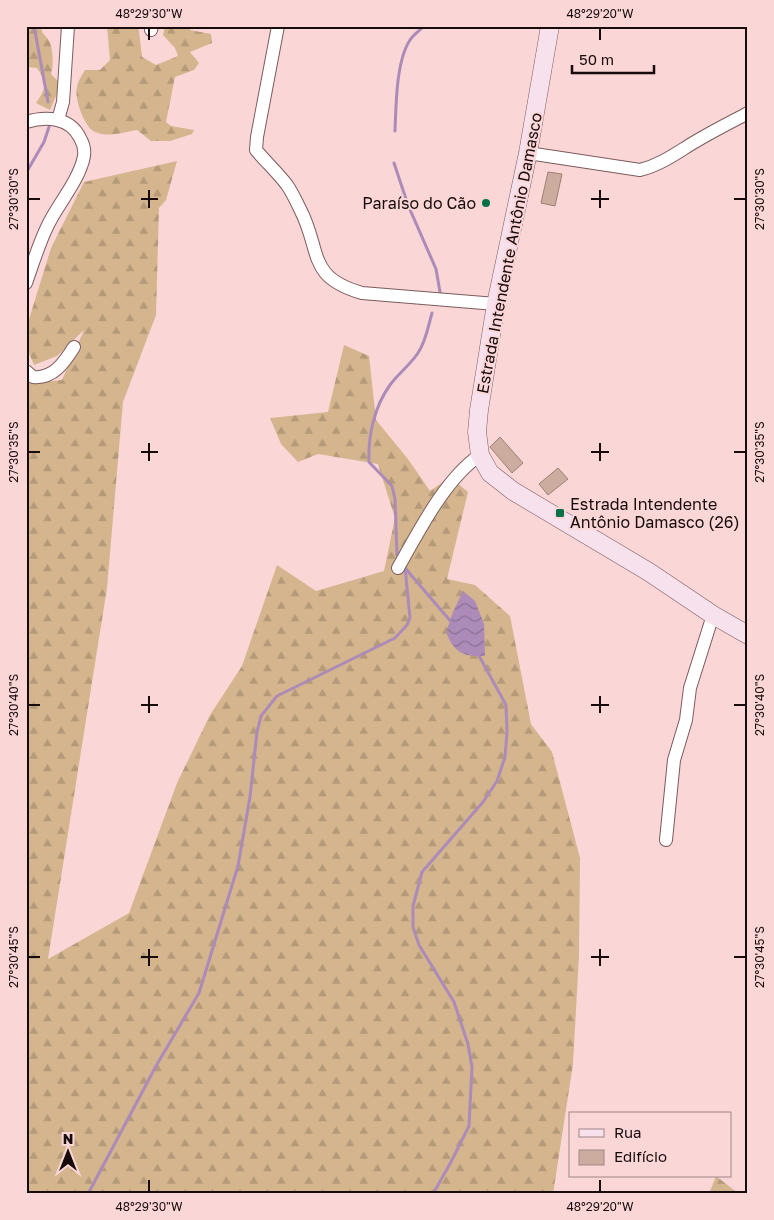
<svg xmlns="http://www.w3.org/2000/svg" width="774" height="1220" font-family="'Golos Text',sans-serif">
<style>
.forest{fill:url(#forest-firs)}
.water{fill:url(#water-waves)}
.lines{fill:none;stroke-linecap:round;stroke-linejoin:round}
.stream{stroke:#ac8bb8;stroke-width:3}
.building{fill:#ccac9f;stroke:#9d8073}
.minor-casing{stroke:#7b5b5d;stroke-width:14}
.secondary-casing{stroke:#7b5b5d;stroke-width:19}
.minor{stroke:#fff;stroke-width:12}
.secondary{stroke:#f6e1ec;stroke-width:18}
.ticks{fill:none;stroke:#170b0c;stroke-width:2}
.poi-dot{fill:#027049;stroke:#fbd6d7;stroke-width:2}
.labels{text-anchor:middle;stroke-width:4;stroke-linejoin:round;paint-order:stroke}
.poi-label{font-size:16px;fill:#170b0c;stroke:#fbd6d7;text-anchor:end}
.street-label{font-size:16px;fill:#170b0c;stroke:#fbd6d7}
.neatline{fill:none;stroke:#170b0c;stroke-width:2}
.ticks-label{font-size:12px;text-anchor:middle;fill:#170b0c}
</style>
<defs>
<pattern id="forest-firs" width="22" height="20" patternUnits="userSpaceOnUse" patternTransform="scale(1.25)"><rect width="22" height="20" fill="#d4b58e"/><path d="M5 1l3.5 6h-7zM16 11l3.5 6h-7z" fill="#b59a79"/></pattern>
<pattern id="water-waves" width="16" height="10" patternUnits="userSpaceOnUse" patternTransform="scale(1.25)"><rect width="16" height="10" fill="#ac8bb8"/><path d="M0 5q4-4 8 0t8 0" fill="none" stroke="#8b7094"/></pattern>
</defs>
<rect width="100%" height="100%" fill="#fbd6d7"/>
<!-- forest -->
<g class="forest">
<path d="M 26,26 L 41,26 C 41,34 46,35 49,41 C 53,47 54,67 51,74 L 61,84 L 50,110 L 36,103 C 47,87 47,84 37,68 L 26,67 Z"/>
<path d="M 107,26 L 137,26 L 139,31 L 142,57 L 156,65 L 178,56 L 175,48 L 163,35 L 165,26 L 190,26 L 190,30 L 211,34 L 212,43 L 190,52 L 199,63 L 194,70 L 175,77 L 166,122 L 171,126 L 194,130 L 192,134 L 170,141 L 151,141 L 137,130 C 124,132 109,138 95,132 C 84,127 74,98 77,87 C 78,81 82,75 85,70 L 100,70 L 110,60 Z"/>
<polygon points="177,161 166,200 159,208 156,315 123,402 107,588 48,959 129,913 177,783 210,715 242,666 277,565 316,591 384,571 395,518 378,464 318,454 298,462 281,444 270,418 328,412 344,345 369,356 376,420 408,459 430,491 450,477 468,492 447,579 475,585 510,616 531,724 552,752 580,858 579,956 573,1064 553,1194 26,1194 26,384 62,380 84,330 57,356 34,365 26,346 26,329 51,248 84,182"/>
<polygon points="716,1176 739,1194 709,1194"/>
</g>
<!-- water -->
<path class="water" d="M 463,591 L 475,601 L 484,624 L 485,656 C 464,657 454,653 446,632 L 453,612 Z"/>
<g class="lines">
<!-- stream -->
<g class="stream">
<polyline points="34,26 48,102"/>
<path d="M 395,131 C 396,106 396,61 410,40 C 413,35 419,31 424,26"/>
<polyline points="394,163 408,205 436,269 440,292"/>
<polyline points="26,173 44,142 49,127"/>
<path d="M 397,555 L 395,499 L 392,486 L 369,462 C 368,436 374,407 390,385 C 398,374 410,365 418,353 C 426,341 428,327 432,313"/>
<polyline points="405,568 453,624"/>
<polyline points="88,1194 156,1066 199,993 238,866 250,797 257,732 261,716 277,696 395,638 407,625 410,618 405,567"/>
<polyline points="433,1194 451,1162 469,1126 472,1067 468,1044 454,1002 419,945 413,927 413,906 422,872 483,802 497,781 505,757 507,732 506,705 478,654"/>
</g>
</g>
<!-- building -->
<g class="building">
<polygon points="548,172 562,174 555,206 541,203"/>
<polygon points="500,437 523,463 512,473 490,447"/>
<polygon points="558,468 568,479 548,495 539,484"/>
</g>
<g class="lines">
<!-- minor casing -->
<g class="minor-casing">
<g id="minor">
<path d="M 278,26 L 257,137 L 256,150 C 266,162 278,173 287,185 C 292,192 296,201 300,209 C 322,251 306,277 362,293 L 496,304"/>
<polyline points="151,30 152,26"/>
<polyline points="58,120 63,102 68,26"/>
<path d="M 26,122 C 46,116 70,117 80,138 C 83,143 85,149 84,156 C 80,179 58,204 48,225 C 39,243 33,263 26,283"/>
<path d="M 528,153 L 640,170 C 660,165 675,154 693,143 C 711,132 729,123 748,113"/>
<path d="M 26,371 L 33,377 C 53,379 64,363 74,347"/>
<path d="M 398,568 C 419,531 445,479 480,455"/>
<polyline points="666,840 674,760 686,720 690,688 713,615"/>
</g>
</g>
<!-- secondary casing -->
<g class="secondary-casing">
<polyline id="secondary" points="550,26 528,153 496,304 479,410 477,432 480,455 490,473 513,491 649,572 713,615 748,635"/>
</g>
<!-- minor -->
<use href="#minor" class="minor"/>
<!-- secondary -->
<use href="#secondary" class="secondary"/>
</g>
<!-- ticks -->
<path class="ticks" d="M 149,28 L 149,40M 600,28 L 600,40M 149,190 L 149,208M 600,190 L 600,208M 28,199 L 40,199M 141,199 L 158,199M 591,199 L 609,199M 734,199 L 746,199M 149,443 L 149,461M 600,443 L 600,461M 28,452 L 40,452M 141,452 L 158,452M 591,452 L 609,452M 734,452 L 746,452M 149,696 L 149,713M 600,696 L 600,713M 28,705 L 40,705M 141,705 L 158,705M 591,705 L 609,705M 734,705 L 746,705M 149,949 L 149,966M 600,949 L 600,966M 28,957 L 40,957M 141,957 L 158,957M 591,957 L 609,957M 734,957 L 746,957M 149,1180 L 149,1192M 600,1180 L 600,1192"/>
<!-- markers -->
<g class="poi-dot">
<circle cx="486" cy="203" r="5"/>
<rect x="555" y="508" width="10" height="10" rx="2.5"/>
</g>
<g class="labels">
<!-- poi labels -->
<g class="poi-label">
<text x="476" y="209">Paraíso do Cão</text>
<text x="570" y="510" text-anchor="start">Estrada Intendente<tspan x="570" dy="18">Antônio Damasco (26)</tspan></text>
</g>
<!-- street labels -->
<g class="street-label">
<text transform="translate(509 253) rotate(-79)" y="6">Estrada Intendente Antônio Damasco</text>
</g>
</g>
<!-- border -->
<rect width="774" height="1220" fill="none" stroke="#fbd6d7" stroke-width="55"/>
<!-- legend -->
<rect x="569" y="1112" width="162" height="65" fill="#fbd6d7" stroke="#a08586"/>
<rect x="579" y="1129" width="25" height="8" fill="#f6e1ec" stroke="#a08586"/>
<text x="614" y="1138" font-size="15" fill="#170b0c">Rua</text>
<rect x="579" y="1150" width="25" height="15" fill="#ccac9f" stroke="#a08586"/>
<text x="614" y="1162" font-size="15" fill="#170b0c">Edifício</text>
<!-- north arrow -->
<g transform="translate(68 1152)" stroke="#fbd6d7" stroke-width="4" paint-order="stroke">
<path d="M0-4L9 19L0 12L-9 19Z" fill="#170b0c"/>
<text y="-8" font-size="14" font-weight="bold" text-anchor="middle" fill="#170b0c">N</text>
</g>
<!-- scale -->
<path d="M572 65v8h82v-8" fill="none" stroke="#170b0c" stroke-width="2.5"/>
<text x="579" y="65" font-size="15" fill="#170b0c" stroke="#fbd6d7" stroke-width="4" paint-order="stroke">50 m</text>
<rect x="28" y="28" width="718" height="1164" class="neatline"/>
<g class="ticks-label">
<text x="149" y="18">48°29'30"W</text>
<text x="600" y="18">48°29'20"W</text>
<text transform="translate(14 199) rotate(-90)" y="4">27°30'30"S</text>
<text transform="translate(760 199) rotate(-90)" y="4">27°30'30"S</text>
<text transform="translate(14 452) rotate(-90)" y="4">27°30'35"S</text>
<text transform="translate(760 452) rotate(-90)" y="4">27°30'35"S</text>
<text transform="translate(14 705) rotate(-90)" y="4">27°30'40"S</text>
<text transform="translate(760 705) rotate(-90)" y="4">27°30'40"S</text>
<text transform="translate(14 957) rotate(-90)" y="4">27°30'45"S</text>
<text transform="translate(760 957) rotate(-90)" y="4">27°30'45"S</text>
<text x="149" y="1211">48°29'30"W</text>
<text x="600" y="1211">48°29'20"W</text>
</g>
</svg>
